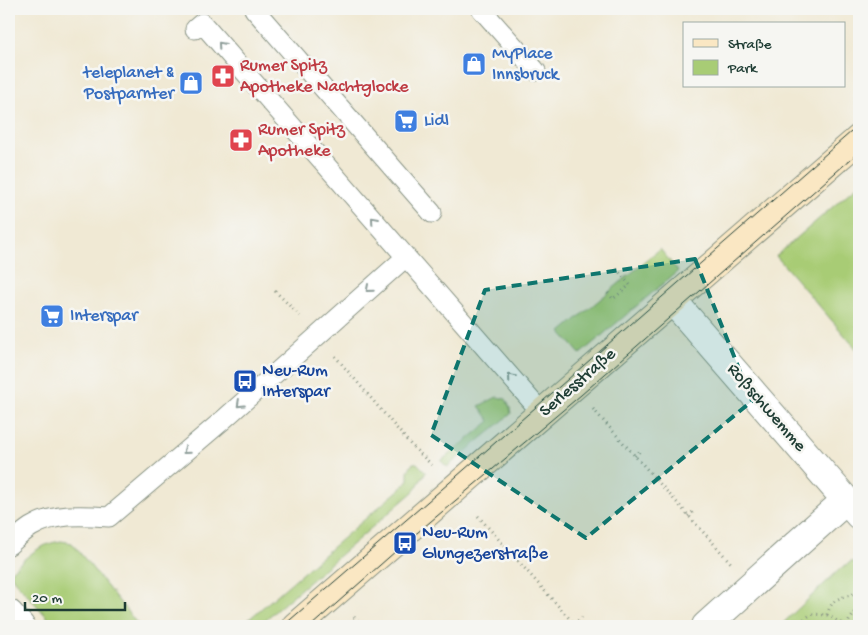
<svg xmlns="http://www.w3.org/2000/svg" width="868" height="635" viewBox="0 0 868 635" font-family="'Gochi Hand',sans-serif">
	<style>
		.green { fill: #a8cc75; stroke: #648454 }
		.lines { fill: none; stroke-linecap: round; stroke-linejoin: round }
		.lane-casing { stroke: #889384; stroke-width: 21 }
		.street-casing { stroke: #889384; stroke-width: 30 }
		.secondary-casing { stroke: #889384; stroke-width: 30 }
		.path { stroke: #889384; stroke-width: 3; stroke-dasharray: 1 4; stroke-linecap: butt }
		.lane { stroke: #fff; stroke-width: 19 }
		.street { stroke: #fff; stroke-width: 28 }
		.secondary { stroke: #fae7c3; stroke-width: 28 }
		.tram { stroke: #1f3d34; stroke-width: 1 }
		.oneway { stroke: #8f9e9a }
		.marked { fill: #0f766e; fill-opacity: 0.2; stroke: #0f766e; stroke-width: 4; stroke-dasharray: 10 6; stroke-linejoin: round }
		.labels { text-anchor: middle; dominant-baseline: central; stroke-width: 5; stroke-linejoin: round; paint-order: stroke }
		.shop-label { font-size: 18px; fill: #366cbe; stroke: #f6f6f2; text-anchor: start }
		.health-label { font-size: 18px; fill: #be3a42; stroke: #f6f6f2; text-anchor: start }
		.transit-label { font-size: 18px; fill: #164399; stroke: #f6f6f2; text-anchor: start }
		.street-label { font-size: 18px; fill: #1f3d34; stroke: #f6f6f2 }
	</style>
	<rect width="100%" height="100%" fill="#f6f6f2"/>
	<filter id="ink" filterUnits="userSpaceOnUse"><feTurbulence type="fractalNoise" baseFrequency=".02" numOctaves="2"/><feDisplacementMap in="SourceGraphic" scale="10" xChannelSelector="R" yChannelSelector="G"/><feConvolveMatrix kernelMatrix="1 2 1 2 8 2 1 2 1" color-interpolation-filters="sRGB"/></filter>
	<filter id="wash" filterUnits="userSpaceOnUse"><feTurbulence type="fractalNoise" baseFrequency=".0096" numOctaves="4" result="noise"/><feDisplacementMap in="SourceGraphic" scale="20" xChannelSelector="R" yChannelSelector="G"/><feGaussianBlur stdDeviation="1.12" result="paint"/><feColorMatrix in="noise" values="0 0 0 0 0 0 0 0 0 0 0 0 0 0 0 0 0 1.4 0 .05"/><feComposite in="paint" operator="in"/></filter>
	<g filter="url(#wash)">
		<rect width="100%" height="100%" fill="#f0e9d4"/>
		<path class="green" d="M 859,184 L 859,352 L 776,256 Z
			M 660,249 L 678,271 L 580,354 L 561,332 Z
			M 497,397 L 506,399 L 510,408 L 511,414 L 447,467 L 441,461 L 490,421 L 479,406 Z
			M 413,463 L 417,463 L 426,472 L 414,491 L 258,626 L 241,626 L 408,482 L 408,471 Z
			M 61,541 L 72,543 L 139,626 L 55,626 L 14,580 L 11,575 L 11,571 C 28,556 39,544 61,541 Z
			M 859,561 L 859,626 L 780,626 L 841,568 L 851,562 Z"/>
	</g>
	<g filter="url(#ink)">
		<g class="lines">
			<g class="lane-casing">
				<path id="lane" d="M 254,9 L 432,213
					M 481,9 L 536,71
					M 195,29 L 202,23 L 543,414
					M 9,545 C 16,539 23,532 31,527 C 53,513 83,515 109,517 L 223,420 L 406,257"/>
			</g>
			<g class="street-casing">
				<path id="street" d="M 673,301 L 859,515
					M 9,614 L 20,626
					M 706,626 L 846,500"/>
			</g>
			<g class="secondary-casing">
				<path id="secondary" d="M 296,626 L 859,139"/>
			</g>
			<path class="path" d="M 275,291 L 300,316
				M 608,293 L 613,299 L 630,285 L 614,266
				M 335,356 L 411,445 L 434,467
				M 593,409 L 731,563
				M 635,456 L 642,449
				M 478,516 L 576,626
				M 688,516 L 695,510
				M 517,560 L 524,554
				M 827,615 L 846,626
				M 354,617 L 362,626
				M 574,624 L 582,617
				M 194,626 L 197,622
				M 797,626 L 798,623 L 812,614 L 827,615 C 833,595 842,599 859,592
				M 847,626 L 849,621 L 859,607"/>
			<use href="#lane" class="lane"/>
			<use href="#street" class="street"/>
			<use href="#secondary" class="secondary"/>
			<path class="tram" d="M 283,626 L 449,483 L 859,125
				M 311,626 L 405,543 L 581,395 L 859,152"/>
		</g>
		<defs><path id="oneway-chevron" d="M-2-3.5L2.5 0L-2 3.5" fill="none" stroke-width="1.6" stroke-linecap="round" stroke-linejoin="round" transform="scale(1.25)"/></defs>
		<g class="oneway">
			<use href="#oneway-chevron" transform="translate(221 45) rotate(-131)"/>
			<use href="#oneway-chevron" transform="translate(374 220) rotate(-131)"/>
			<use href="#oneway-chevron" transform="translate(369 289) rotate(139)"/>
			<use href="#oneway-chevron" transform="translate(511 377) rotate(-130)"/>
			<use href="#oneway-chevron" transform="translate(240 404) rotate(137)"/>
			<use href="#oneway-chevron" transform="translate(186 451) rotate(140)"/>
		</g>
	</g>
	<path class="marked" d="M 695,259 L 752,401 L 586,538 L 431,435 L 485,290 Z"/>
	<defs>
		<g id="shop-square" transform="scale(1.25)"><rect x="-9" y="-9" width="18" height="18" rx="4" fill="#3f7fe0" stroke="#f6f6f2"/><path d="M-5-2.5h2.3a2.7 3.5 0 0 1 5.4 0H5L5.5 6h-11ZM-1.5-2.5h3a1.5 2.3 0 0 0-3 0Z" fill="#fff"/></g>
		<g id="pharmacy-square" transform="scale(1.25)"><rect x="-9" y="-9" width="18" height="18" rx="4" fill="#e0444e" stroke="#f6f6f2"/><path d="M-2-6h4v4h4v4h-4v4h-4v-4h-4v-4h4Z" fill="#fff"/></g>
		<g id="supermarket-square" transform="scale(1.25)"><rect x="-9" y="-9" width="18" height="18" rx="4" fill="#3f7fe0" stroke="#f6f6f2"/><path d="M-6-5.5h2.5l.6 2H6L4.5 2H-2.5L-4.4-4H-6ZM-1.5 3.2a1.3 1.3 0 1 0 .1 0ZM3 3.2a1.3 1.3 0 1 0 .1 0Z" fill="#fff"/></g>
		<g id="bus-square" transform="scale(1.25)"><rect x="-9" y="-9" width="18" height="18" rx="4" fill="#1a4fb4" stroke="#f6f6f2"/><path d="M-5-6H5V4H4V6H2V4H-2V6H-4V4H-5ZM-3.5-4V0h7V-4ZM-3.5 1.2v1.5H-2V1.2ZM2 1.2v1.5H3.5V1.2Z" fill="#fff"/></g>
	</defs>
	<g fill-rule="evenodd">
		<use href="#shop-square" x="474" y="64"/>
		<use href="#pharmacy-square" x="223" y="76"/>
		<use href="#shop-square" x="191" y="83"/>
		<use href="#supermarket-square" x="406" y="121"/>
		<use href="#pharmacy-square" x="241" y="140"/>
		<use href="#supermarket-square" x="52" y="316"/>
		<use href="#bus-square" x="245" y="381"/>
		<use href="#bus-square" x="405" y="543"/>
	</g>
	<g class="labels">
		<g class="shop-label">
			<text x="492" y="54">MyPlace<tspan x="492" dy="21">Innsbruck</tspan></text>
			<text x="174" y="73" text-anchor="end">teleplanet &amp;<tspan x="174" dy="21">Postparnter</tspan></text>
			<text x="424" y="121">Lidl</text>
			<text x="70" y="316">Interspar</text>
		</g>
		<g class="health-label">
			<text x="240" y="66">Rumer Spitz<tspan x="240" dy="21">Apotheke Nachtglocke</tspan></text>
			<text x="258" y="130">Rumer Spitz<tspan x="258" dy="21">Apotheke</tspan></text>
		</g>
		<g class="transit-label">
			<text x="262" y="371">Neu-Rum<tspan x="262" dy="21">Interspar</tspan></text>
			<text x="422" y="533">Neu-Rum<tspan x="422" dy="21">Glungezerstraße</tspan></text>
		</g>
		<g class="street-label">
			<text transform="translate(578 383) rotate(-41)">Serlesstraße</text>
			<text transform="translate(766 408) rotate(49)">Roßschwemme</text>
		</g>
	</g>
	<rect width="868" height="635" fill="none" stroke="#f6f6f2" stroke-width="30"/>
	<rect x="683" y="22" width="162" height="65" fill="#f6f6f2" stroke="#a0aca6"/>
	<rect x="693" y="39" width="25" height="8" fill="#fae7c3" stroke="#a0aca6"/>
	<text x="728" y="48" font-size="15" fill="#1f3d34">Straße</text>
	<rect x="693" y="60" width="25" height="15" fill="#a8cc75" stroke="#a0aca6"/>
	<text x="728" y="72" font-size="15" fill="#1f3d34">Park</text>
	<path d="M25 602v8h100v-8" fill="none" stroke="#1f3d34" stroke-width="2.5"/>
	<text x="32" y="602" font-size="15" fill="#1f3d34" stroke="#f6f6f2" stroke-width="4" paint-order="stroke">20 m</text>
</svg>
